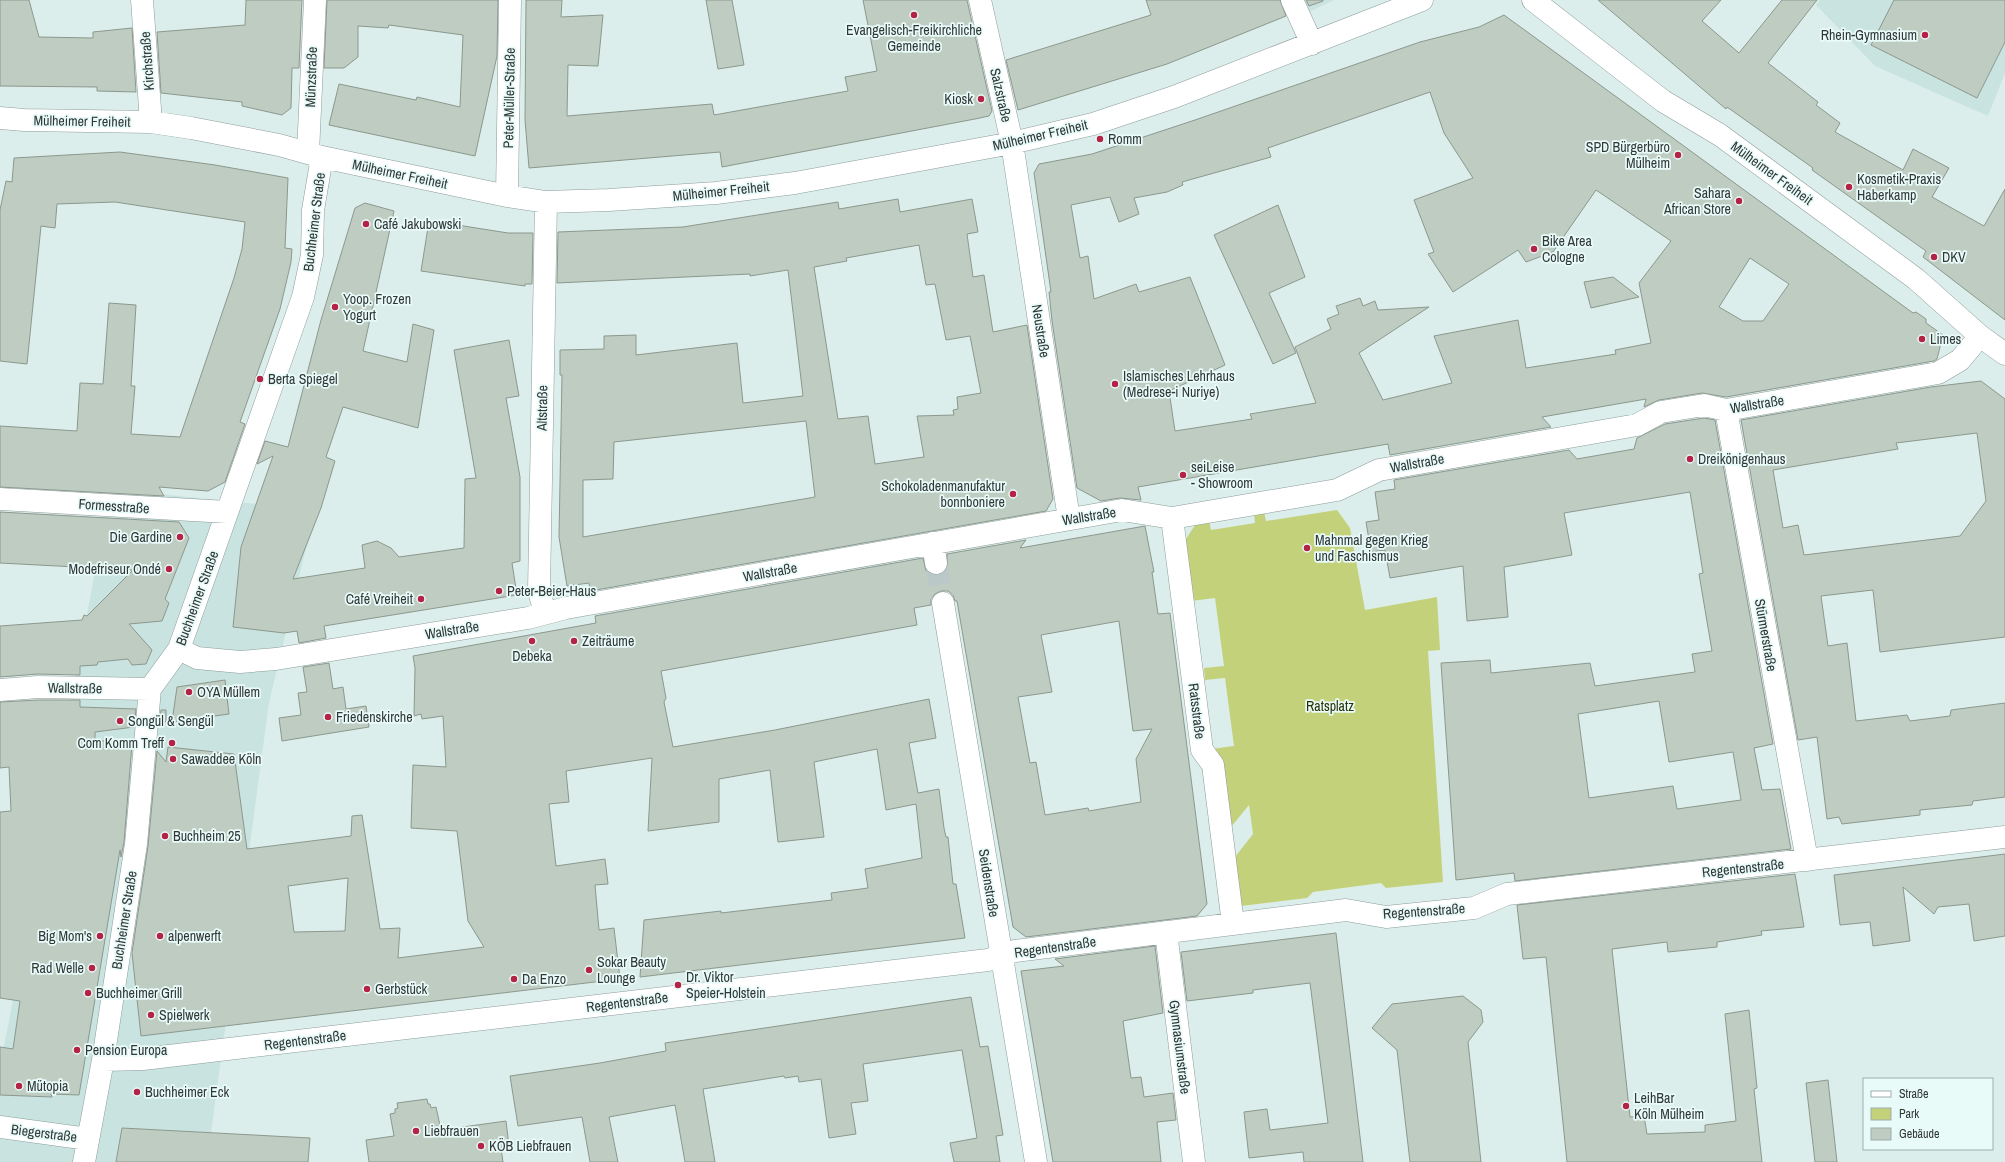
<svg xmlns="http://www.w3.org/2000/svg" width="2005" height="1162" viewBox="0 0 2005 1162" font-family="'Archivo Narrow',sans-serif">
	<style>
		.built { fill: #c8e3e0 }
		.green { fill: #c3d27a }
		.building { fill: #bfccc2; stroke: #8c988e; fill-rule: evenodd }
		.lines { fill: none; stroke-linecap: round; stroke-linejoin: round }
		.minor-tunnel { stroke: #bac9c7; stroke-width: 22; stroke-dasharray: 22 11; stroke-linecap: butt }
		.minor-casing { stroke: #8c9d9b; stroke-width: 23 }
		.minor { stroke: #fff; stroke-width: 22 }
		.poi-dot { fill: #b42245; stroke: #e9fbf9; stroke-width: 1.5 }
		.labels { text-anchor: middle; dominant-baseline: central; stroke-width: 3.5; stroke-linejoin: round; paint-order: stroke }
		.poi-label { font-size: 14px; fill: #303736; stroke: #e9fbf9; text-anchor: start }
		.street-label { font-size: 14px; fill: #303736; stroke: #e9fbf9 }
		.park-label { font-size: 14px; fill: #2b3104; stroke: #e9fbf9 }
	</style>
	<rect width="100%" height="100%" fill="#dceeeb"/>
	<path class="built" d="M 1304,0 L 1334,0 L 1309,12 Z
		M 1820,0 L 2005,0 L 2005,73 L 1988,116 L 1875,66 L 1816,5 Z
		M 111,489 L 315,510 L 269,703 L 207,1162 L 0,1162 L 0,1067 Z"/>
	<path class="green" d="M 1337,510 L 1350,528 L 1365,610 L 1437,597 L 1440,650 L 1428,651 L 1443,882 L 1386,888 L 1381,883 L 1313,892 L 1307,898 L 1241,906 L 1235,857 L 1253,834 L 1249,805 L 1231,827 L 1211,749 L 1234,746 L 1225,678 L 1205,680 L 1204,668 L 1224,666 L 1215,598 L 1191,601 L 1184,542 L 1197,522 L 1209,520 L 1211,530 L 1255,523 L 1254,513 L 1264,511 L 1266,521 Z"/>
	<path class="building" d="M 0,0 L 29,0 L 39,37 L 93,38 L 93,32 L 132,28 L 136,92 L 97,91 L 97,87 L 0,86 Z
		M 246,0 L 302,0 L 299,68 L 292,68 L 291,108 L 282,115 L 242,106 L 242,102 L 161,93 L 157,32 L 245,25 Z
		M 327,0 L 498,0 L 497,56 L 475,156 L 329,125 L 339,84 L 416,100 L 417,97 L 460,107 L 463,35 L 389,25 L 388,28 L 358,26 L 358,57 L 344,68 L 324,68 Z
		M 526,0 L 562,0 L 561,17 L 603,15 L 598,66 L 568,65 L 567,116 L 712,104 L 714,115 L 848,91 L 845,77 L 877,71 L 863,0 L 967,0 L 992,111 L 989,116 L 975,119 L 722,167 L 720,152 L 529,168 L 525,120 Z
		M 706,0 L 732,0 L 744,65 L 718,69 Z
		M 1146,0 L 1280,0 L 1286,16 L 1167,64 L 1018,110 L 1006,60 L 1151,15 Z
		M 1306,0 L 1323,0 L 1323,1 L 1309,6 Z
		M 1598,0 L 1721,0 L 1702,21 L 1739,53 L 1782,0 L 1817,0 L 1768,63 L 1818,102 L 1816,105 L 1840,123 L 1835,132 L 1903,170 L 1913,149 L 1949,168 L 1932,197 L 1984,226 L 2005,189 L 2005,320 L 1923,257 L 1926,251 L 1812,170 L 1813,168 L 1727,107 L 1726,109 Z
		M 1894,0 L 2005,0 L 2005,42 L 1977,98 L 1871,45 Z
		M 1504,15 L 1913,313 L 1916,312 L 1926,319 L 1926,323 L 1943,335 L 1937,359 L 1934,361 L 1726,397 L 1702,393 L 1659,400 L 1644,407 L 1646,399 L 1542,417 L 1551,427 L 1390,455 L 1388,444 L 1161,483 L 1138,487 L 1141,500 L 1120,498 L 1101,501 L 1077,488 L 1052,321 L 1049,292 L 1051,292 L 1034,173 L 1039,164 L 1092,154 L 1195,120 L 1420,42 L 1479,27 ZM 1430,92 L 1444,133 L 1473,178 L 1414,200 L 1434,252 L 1428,254 L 1453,292 L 1518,250 L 1526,262 L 1553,252 L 1596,190 L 1671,241 L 1639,283 L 1651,343 L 1615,350 L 1616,354 L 1526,368 L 1518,320 L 1434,336 L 1452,383 L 1383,400 L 1359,353 L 1429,307 L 1378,310 L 1375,301 L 1363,306 L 1360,298 L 1336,306 L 1339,314 L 1327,319 L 1331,329 L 1295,347 L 1316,403 L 1250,414 L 1252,419 L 1175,431 L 1169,391 L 1225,365 L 1190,277 L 1139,292 L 1136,284 L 1094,299 L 1088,256 L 1080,258 L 1071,205 L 1110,197 L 1119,222 L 1139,214 L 1134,198 L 1167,192 L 1183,185 L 1182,182 L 1271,157 L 1268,148 ZM 1750,258 L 1789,284 L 1763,321 L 1743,321 L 1719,307 Z
		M 120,152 L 215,165 L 288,178 L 285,248 L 292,249 L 291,262 L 280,309 L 240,422 L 245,424 L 225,482 L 208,491 L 159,487 L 164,496 L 0,487 L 0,426 L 77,431 L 80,383 L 103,384 L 109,303 L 136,305 L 131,386 L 135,386 L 131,434 L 180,437 L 234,278 L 242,249 L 245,222 L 115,202 L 57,204 L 55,228 L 41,226 L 27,364 L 0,361 L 0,210 L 6,181 L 12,182 L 14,158 Z
		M 898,199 L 900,212 L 972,199 L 978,232 L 967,234 L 973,277 L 984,275 L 993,332 L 1027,325 L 1053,499 L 1046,511 L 590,591 L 589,583 L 567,586 L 559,537 L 562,375 L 560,375 L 560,350 L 604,349 L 604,336 L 636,335 L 636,355 L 737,343 L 743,403 L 803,396 L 788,270 L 750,276 L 750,274 L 557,283 L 558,232 L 683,227 L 838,202 L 839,209 ZM 919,245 L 926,285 L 935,284 L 946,340 L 970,336 L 981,393 L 957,397 L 958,409 L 953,410 L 954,415 L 917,416 L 924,457 L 875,464 L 868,416 L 838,419 L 814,267 L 847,261 L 846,258 ZM 806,421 L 815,497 L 583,537 L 583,480 L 613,479 L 614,442 Z
		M 365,203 L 394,211 L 363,351 L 407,362 L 413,324 L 434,330 L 418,428 L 343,407 L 326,457 L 335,461 L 321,508 L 293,579 L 365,568 L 362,545 L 377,541 L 391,548 L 399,557 L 464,548 L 465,479 L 476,478 L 454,350 L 509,340 L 519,396 L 506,398 L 520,477 L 520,561 L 512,563 L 517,595 L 324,626 L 326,638 L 299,643 L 297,631 L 284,633 L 233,627 L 241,547 L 273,456 L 257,464 L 265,441 L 288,447 L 321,320 L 355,208 Z
		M 1278,205 L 1305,277 L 1269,293 L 1296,353 L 1273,364 L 1214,235 Z
		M 437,220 L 451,224 L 508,233 L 533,233 L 532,284 L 525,284 L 525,286 L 421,271 L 429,221 L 436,223 Z
		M 1613,277 L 1639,297 L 1591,308 L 1584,282 Z
		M 1981,381 L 2005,399 L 2005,637 L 1880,652 L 1873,590 L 1821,596 L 1828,646 L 1847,643 L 1856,721 L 1907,715 L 1910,721 L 1950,716 L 1951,710 L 2005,703 L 2005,797 L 1973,801 L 1972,805 L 1920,810 L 1920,815 L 1885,819 L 1842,824 L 1839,817 L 1827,819 L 1817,737 L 1798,740 L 1741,420 L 1931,387 ZM 1977,433 L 1986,501 L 1960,536 L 1804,555 L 1798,525 L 1783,528 L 1773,470 L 1898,449 L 1896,443 Z
		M 1704,418 L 1715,420 L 1773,744 L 1754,748 L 1762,790 L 1780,789 L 1791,849 L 1515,881 L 1514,873 L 1456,880 L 1441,663 L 1490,660 L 1491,673 L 1590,663 L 1595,686 L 1695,672 L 1692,654 L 1712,651 L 1699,574 L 1703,573 L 1690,492 L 1564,513 L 1572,555 L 1504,567 L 1508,617 L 1467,621 L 1463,566 L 1390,578 L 1385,550 L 1371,552 L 1366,522 L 1379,520 L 1375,492 L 1395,489 L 1394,480 L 1569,450 L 1577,459 L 1634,449 L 1637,438 L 1665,424 ZM 1659,701 L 1669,762 L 1733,752 L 1741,800 L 1677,809 L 1673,786 L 1589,798 L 1578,714 Z
		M 0,512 L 179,522 L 189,538 L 165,599 L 169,603 L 162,621 L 129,624 L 152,650 L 146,664 L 132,665 L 128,659 L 98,662 L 97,665 L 80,666 L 80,675 L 38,674 L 0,677 L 0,626 L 82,620 L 84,615 L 87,616 L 133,570 L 0,563 Z
		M 1145,526 L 1154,572 L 1152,572 L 1158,614 L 1170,613 L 1207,904 L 1197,916 L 1026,937 L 1013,927 L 957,601 L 955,601 L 953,595 L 948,591 L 941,591 L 935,594 L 931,599 L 931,605 L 914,608 L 917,625 L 661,671 L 666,698 L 664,702 L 673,747 L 775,730 L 929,699 L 936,738 L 909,743 L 918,793 L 939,789 L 944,828 L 946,837 L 948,837 L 953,884 L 956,884 L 965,938 L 640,977 L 644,920 L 721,911 L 721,913 L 832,900 L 831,893 L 868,888 L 865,869 L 922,858 L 916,804 L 886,810 L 877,749 L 814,762 L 824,837 L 778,842 L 770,770 L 719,779 L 719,822 L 648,831 L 652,758 L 566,771 L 569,802 L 549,804 L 556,866 L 605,859 L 608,884 L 595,885 L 599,930 L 614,928 L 620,979 L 141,1036 L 132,953 L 148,846 L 157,751 L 166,762 L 168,747 L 234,754 L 247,849 L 351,836 L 352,816 L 362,815 L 380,929 L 400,928 L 398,958 L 484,947 L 468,921 L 457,831 L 411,828 L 413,765 L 446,767 L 443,716 L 422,719 L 421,714 L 414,716 L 415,668 L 413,656 L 596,623 L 595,616 L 923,558 L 926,571 L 932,575 L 938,575 L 944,572 L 947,568 L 947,554 L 1026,540 L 1020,548 ZM 1119,621 L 1133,731 L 1152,729 L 1136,759 L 1141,802 L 1089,811 L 1088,808 L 1045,815 L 1036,762 L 1030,763 L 1018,697 L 1052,692 L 1041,635 ZM 348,878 L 345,931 L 294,932 L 288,886 Z
		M 329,663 L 333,689 L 343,687 L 346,709 L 366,706 L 369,727 L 282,741 L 279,718 L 301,715 L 298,693 L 307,692 L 303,667 Z
		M 225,680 L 229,714 L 172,722 L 177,687 Z
		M 38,700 L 80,700 L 80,707 L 136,709 L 134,727 L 95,732 L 95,740 L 132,744 L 124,842 L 121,857 L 120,850 L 79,1095 L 51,1094 L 52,1097 L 0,1095 L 0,1047 L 13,1049 L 20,1001 L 0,998 L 0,812 L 11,811 L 9,767 L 0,768 L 0,702 Z
		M 161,710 L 166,710 L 166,722 L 159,723 Z
		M 2005,854 L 2005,936 L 1974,941 L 1969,904 L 1938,907 L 1934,914 L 1903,887 L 1910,941 L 1873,946 L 1870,922 L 1840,925 L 1834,875 Z
		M 1795,874 L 1804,927 L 1761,931 L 1762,935 L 1717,942 L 1717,947 L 1668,952 L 1667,942 L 1612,949 L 1630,1117 L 1644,1116 L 1647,1134 L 1705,1132 L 1705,1125 L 1736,1121 L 1725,1014 L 1749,1010 L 1757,1088 L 1754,1089 L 1762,1162 L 1567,1162 L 1546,957 L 1523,959 L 1517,905 Z
		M 1336,933 L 1363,1162 L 1304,1162 L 1303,1152 L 1249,1158 L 1244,1112 L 1267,1109 L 1270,1130 L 1328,1123 L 1310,983 L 1253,990 L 1253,993 L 1187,1001 L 1181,952 Z
		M 1155,946 L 1163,1013 L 1123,1021 L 1131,1078 L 1141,1077 L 1144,1097 L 1173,1093 L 1176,1120 L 1157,1122 L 1161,1162 L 1053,1162 L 1021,971 L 1064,966 L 1055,959 Z
		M 1463,996 L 1481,1010 L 1483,1022 L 1468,1042 L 1481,1162 L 1410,1162 L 1397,1050 L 1372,1028 L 1392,1004 Z
		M 971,997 L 980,1047 L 988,1046 L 1003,1135 L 996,1136 L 1000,1162 L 954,1162 L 950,1143 L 977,1138 L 962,1050 L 863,1064 L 868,1101 L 851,1103 L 856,1134 L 829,1138 L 821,1079 L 799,1082 L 798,1076 L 785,1078 L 784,1076 L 703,1089 L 715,1162 L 685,1162 L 675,1105 L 609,1117 L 618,1162 L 590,1162 L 582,1117 L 518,1126 L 510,1076 L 600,1063 L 666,1051 L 665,1043 Z
		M 1828,1080 L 1837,1162 L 1815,1162 L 1806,1083 Z
		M 427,1099 L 428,1104 L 430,1104 L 431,1108 L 436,1107 L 441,1130 L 506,1121 L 509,1146 L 501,1148 L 503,1162 L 369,1162 L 366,1140 L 394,1136 L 390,1114 L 395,1113 L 395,1109 L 398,1108 L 397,1103 Z
		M 122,1128 L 310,1138 L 308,1162 L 116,1162 Z"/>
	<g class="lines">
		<path class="minor-tunnel" d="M 936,563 L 943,603"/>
		<g class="minor-casing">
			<path id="minor" d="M 142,0 L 151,122
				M 980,0 L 1012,143 L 1069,519
				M 1292,0 L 1312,44
				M 1533,0 L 1663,101 L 1720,135 L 1916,279 L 1980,336 L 2005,354
				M 0,118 L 24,120 L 151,122 L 191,128 L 279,145 L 322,157 L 507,196 L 546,202 L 609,200 L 716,193 L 795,183 L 1012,143 L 1093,124 L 1174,97 L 1422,0
				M 308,153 L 315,0
				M 507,196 L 510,0
				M 1726,410 L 1807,860
				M 0,499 L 227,512
				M 1172,518 L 1202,750 L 1213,765 L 1233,924
				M 933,543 L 936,563
				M 943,603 L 1036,1162
				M 545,613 L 539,591 L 546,202
				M 179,649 L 197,658 L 240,662 L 276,659 L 528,618 L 566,608 L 1122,510 L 1172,518 L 1337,490 L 1379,470 L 1637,425 L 1661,412 L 1704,405 L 1726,410 L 1938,373 L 1960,360 L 1980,336
				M 0,690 L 38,687 L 150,689
				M 1166,932 L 1194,1162
				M 103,1060 L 143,1059 L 988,960 L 1015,951 L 1346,910 L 1386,917 L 1474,908 L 1507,894 L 2005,837
				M 0,1127 L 88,1139
				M 84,1162 L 103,1060 L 136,844 L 150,689 L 179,649 L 303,297 L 312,255 L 313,210 L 322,157"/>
		</g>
		<use href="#minor" class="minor"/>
	</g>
	<g class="poi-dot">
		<circle cx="914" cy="15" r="4"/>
		<circle cx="1925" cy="35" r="4"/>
		<circle cx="981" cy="99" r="4"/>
		<circle cx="1100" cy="139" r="4"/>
		<circle cx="1678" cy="155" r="4"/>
		<circle cx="1849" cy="187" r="4"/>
		<circle cx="1739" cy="201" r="4"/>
		<circle cx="366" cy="224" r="4"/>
		<circle cx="1534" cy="249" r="4"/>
		<circle cx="1934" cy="257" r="4"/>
		<circle cx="335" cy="307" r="4"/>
		<circle cx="1922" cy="339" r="4"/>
		<circle cx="260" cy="379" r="4"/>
		<circle cx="1115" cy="384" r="4"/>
		<circle cx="1690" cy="459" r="4"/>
		<circle cx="1183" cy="475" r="4"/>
		<circle cx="1013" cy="494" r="4"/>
		<circle cx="180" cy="537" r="4"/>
		<circle cx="1307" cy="548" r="4"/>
		<circle cx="169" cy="569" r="4"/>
		<circle cx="499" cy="591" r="4"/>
		<circle cx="421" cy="599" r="4"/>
		<circle cx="532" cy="641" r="4"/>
		<circle cx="574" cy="641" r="4"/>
		<circle cx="189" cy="692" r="4"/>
		<circle cx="328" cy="717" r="4"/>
		<circle cx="120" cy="721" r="4"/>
		<circle cx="172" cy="743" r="4"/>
		<circle cx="173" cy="759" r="4"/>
		<circle cx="165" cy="836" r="4"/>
		<circle cx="100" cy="936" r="4"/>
		<circle cx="160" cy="936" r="4"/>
		<circle cx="92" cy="968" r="4"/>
		<circle cx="589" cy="970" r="4"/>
		<circle cx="514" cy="979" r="4"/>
		<circle cx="678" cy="985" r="4"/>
		<circle cx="367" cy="989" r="4"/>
		<circle cx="88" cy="993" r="4"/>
		<circle cx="151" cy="1015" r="4"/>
		<circle cx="77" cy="1050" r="4"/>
		<circle cx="19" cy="1086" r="4"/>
		<circle cx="137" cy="1092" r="4"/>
		<circle cx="1626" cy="1106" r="4"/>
		<circle cx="416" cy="1131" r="4"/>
		<circle cx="481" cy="1146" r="4"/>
	</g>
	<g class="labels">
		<g class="poi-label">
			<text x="914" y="30" text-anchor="middle">Evangelisch-Freikirchliche<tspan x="914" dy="16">Gemeinde</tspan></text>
			<text x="1917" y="35" text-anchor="end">Rhein-Gymnasium</text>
			<text x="973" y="99" text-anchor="end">Kiosk</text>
			<text x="1108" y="139">Romm</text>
			<text x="1670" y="147" text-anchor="end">SPD Bürgerbüro<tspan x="1670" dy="16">Mülheim</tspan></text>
			<text x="1857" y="179">Kosmetik-Praxis<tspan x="1857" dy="16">Haberkamp</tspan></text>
			<text x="1731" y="193" text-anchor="end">Sahara<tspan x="1731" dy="16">African Store</tspan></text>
			<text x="374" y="224">Café Jakubowski</text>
			<text x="1542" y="241">Bike Area<tspan x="1542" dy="16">Cologne</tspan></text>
			<text x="1942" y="257">DKV</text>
			<text x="343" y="299">Yoop. Frozen<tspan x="343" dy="16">Yogurt</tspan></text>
			<text x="1930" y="339">Limes</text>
			<text x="1123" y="376">Islamisches Lehrhaus<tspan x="1123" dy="16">(Medrese-i Nuriye)</tspan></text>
			<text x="268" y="379">Berta Spiegel</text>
			<text x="1698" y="459">Dreikönigenhaus</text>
			<text x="1191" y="467">seiLeise<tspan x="1191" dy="16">- Showroom</tspan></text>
			<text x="1005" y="486" text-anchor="end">Schokoladenmanufaktur<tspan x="1005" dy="16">bonnboniere</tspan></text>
			<text x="172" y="537" text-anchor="end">Die Gardine</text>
			<text x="1315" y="540">Mahnmal gegen Krieg<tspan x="1315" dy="16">und Faschismus</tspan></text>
			<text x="161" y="569" text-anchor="end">Modefriseur Ondé</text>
			<text x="507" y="591">Peter-Beier-Haus</text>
			<text x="413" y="599" text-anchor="end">Café Vreiheit</text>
			<text x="582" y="641">Zeiträume</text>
			<text x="532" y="656" text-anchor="middle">Debeka</text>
			<text x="197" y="692">OYA Müllem</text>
			<text x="336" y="717">Friedenskirche</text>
			<text x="128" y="721">Songül &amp; Sengül</text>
			<text x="164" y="743" text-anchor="end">Com Komm Treff</text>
			<text x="181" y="759">Sawaddee Köln</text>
			<text x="173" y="836">Buchheim 25</text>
			<text x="92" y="936" text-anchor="end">Big Mom's</text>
			<text x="168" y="936">alpenwerft</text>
			<text x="597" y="962">Sokar Beauty<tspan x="597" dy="16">Lounge</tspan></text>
			<text x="84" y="968" text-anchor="end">Rad Welle</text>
			<text x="686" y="977">Dr. Viktor<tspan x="686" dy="16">Speier-Holstein</tspan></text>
			<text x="522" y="979">Da Enzo</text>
			<text x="375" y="989">Gerbstück</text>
			<text x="96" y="993">Buchheimer Grill</text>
			<text x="159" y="1015">Spielwerk</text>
			<text x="85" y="1050">Pension Europa</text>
			<text x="27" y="1086">Mütopia</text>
			<text x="145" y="1092">Buchheimer Eck</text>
			<text x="1634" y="1098">LeihBar<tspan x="1634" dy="16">Köln Mülheim</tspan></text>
			<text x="424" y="1131">Liebfrauen</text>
			<text x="489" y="1146">KÖB Liebfrauen</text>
		</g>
		<g class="street-label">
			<text transform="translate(147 61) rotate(-94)">Kirchstraße</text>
			<text transform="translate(311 77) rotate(-88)">Münzstraße</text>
			<text transform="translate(1001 95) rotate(77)">Salzstraße</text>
			<text transform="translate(509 98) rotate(-89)">Peter-Müller-Straße</text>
			<text transform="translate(82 121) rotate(1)">Mülheimer Freiheit</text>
			<text transform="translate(1040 135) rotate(-13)">Mülheimer Freiheit</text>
			<text transform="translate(1772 173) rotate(36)">Mülheimer Freiheit</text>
			<text transform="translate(400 174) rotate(12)">Mülheimer Freiheit</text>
			<text transform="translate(721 191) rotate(-6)">Mülheimer Freiheit</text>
			<text transform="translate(314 222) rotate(-83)">Buchheimer Straße</text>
			<text transform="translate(1041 331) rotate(81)">Neustraße</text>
			<text transform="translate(1757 404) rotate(-9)">Wallstraße</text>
			<text transform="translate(542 408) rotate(-89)">Altstraße</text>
			<text transform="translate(1417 463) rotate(-10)">Wallstraße</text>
			<text transform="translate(114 506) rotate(4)">Formesstraße</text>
			<text transform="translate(1089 516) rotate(-9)">Wallstraße</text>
			<text transform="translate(770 572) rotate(-10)">Wallstraße</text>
			<text transform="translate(197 598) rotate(-70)">Buchheimer Straße</text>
			<text transform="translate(452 630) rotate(-9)">Wallstraße</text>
			<text transform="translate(1766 635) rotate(80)">Stürmerstraße</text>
			<text transform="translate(75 688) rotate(1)">Wallstraße</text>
			<text transform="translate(1197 711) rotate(83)">Ratsstraße</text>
			<text transform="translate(1743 868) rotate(-6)">Regentenstraße</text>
			<text transform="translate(989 883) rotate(81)">Seidenstraße</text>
			<text transform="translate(1424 911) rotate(-4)">Regentenstraße</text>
			<text transform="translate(124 920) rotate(-81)">Buchheimer Straße</text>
			<text transform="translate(1055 947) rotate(-8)">Regentenstraße</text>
			<text transform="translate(627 1002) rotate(-7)">Regentenstraße</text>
			<text transform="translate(305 1040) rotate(-7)">Regentenstraße</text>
			<text transform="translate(1180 1047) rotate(83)">Gymnasiumstraße</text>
			<text transform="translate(44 1133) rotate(7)">Biegerstraße</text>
		</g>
		<g class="park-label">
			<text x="1330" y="706">Ratsplatz</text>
		</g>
	</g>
	<rect x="1863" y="1078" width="130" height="72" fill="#e9fbf9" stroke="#9fadab"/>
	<rect x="1871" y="1091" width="20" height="6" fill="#ffffff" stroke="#9fadab"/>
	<text x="1899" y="1098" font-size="12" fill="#303736">Straße</text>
	<rect x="1871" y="1108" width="20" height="12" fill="#c3d27a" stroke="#9fadab"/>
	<text x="1899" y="1118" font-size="12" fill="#303736">Park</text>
	<rect x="1871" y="1128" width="20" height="12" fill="#bfccc2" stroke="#9fadab"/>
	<text x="1899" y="1138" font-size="12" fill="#303736">Gebäude</text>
</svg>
